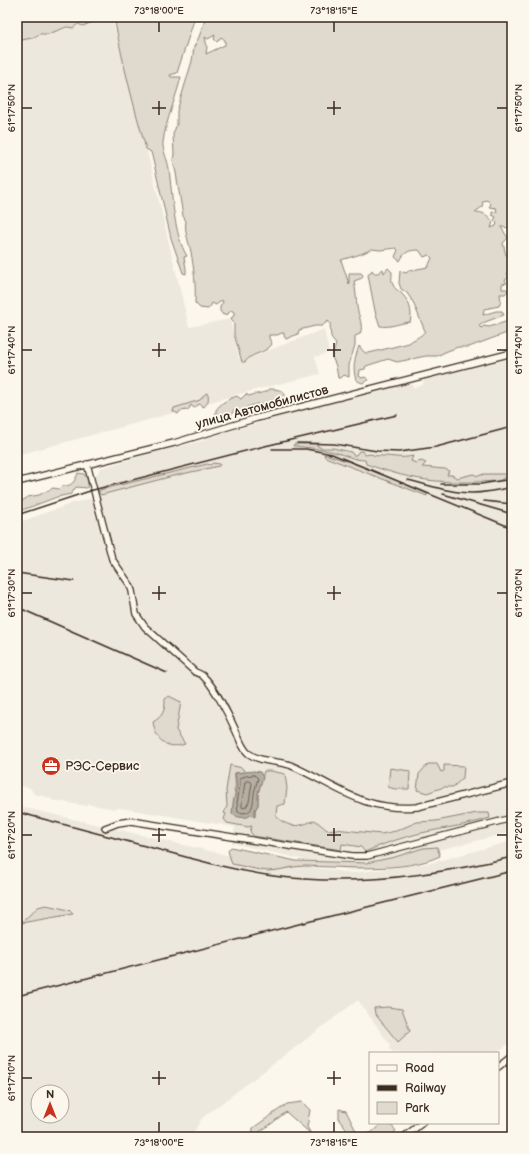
<svg xmlns="http://www.w3.org/2000/svg" width="529" height="1154" viewBox="0 0 529 1154" font-family="'Balsamiq Sans',sans-serif">
	<style>
		.built { fill: #ede8dd; fill-rule: evenodd }
		.green { fill: #dfd9ce; stroke: #8d8276; fill-rule: evenodd }
		.water { fill: #b6aea2; stroke: #85796d }
		.lines { fill: none; stroke-linecap: round; stroke-linejoin: round }
		.shore { stroke: #6c5f53; stroke-width: 1 }
		.minor-casing { stroke: #3b2a1e; stroke-width: 8 }
		.minor { stroke: #fbf7ec; stroke-width: 5.5 }
		.rail { stroke: #3b2a1e; stroke-width: 1.5 }
		.ticks { fill: none; stroke: #3b2a1e; stroke-width: 1.5 }
		.labels { text-anchor: middle; dominant-baseline: central; stroke-width: 3.5; stroke-linejoin: round; paint-order: stroke }
		.street-label { font-size: 13px; fill: #3b2a1e; stroke: #fbf7ec }
		.poi-label { font-size: 13px; fill: #3b2a1e; stroke: #fbf7ec; text-anchor: start }
		.neatline { fill: none; stroke: #3b2a1e; stroke-width: 1.5 }
		.ticks-label { font-size: 10px; text-anchor: middle; fill: #3b2a1e }
	</style>
	<rect width="100%" height="100%" fill="#fbf7ec"/>
	<filter id="ink" filterUnits="userSpaceOnUse"><feTurbulence type="fractalNoise" baseFrequency=".025" numOctaves="2"/><feDisplacementMap in="SourceGraphic" scale="8" xChannelSelector="R" yChannelSelector="G"/><feConvolveMatrix kernelMatrix="1 2 1 2 8 2 1 2 1" color-interpolation-filters="sRGB"/></filter>
	<g filter="url(#ink)">
		<path class="built" d="M 112,17 L 148,155 L 189,327 L 230,319 L 239,359 L 249,358 L 324,329 L 329,353 L 315,357 L 320,374 L 235,395 L 152,419 L 17,455 L 17,41 Z
			M 512,358 L 512,832 L 353,871 L 232,843 L 235,827 L 120,808 L 115,809 L 87,804 L 87,806 L 51,800 L 51,798 L 34,794 L 30,788 L 17,785 L 17,523 L 73,503 L 100,496 L 95,477 L 101,468 L 152,453 L 206,440 L 206,438 L 286,415 L 410,382 L 414,388 L 423,385 L 424,379 Z
			M 17,806 L 227,855 L 353,873 L 431,863 L 512,841 L 512,1041 L 496,1053 L 393,1053 L 389,1049 L 390,1045 L 358,1000 L 202,1118 L 191,1137 L 17,1137 ZM 38,1092 L 62,1092 L 62,1116 L 38,1116 Z"/>
		<path class="green" d="M 17,17 L 195,17 L 177,73 L 170,75 L 171,77 L 181,77 C 176,98 166,120 163,142 C 162,150 168,160 169,169 C 172,193 174,236 187,256 L 184,257 L 186,269 L 186,274 L 183,273 L 171,238 L 154,164 L 151,152 L 146,149 C 134,107 123,65 115,22 L 110,19 L 90,23 L 83,26 L 78,24 L 73,28 L 67,27 L 48,34 L 40,34 L 32,38 L 17,41 Z
			M 206,17 L 512,17 L 512,228 L 501,227 L 508,238 L 503,243 L 506,255 L 512,253 L 512,268 L 507,273 L 509,277 L 505,280 L 507,283 L 502,284 L 502,289 L 507,289 L 508,291 L 505,294 L 500,294 L 501,301 L 499,306 L 484,309 L 483,315 L 496,311 L 502,311 L 504,315 L 485,322 L 479,326 L 481,328 L 484,326 L 489,327 L 512,320 L 512,331 L 469,347 L 458,347 L 445,352 L 437,356 L 426,356 L 397,362 L 388,359 L 366,366 L 365,369 L 360,370 L 359,376 L 362,378 L 365,377 L 369,380 L 362,383 L 356,380 C 352,367 355,358 359,346 L 365,353 L 369,353 L 409,343 C 415,338 421,337 425,331 L 413,302 L 407,293 L 401,289 L 399,283 L 400,271 L 406,273 L 410,270 L 413,271 L 417,269 L 428,267 L 432,258 L 429,255 L 424,257 L 419,250 C 409,250 404,252 400,261 L 395,257 L 398,250 L 396,248 L 380,250 L 372,249 L 361,254 L 341,260 L 349,284 L 349,273 L 361,273 L 363,275 L 362,278 L 354,281 C 356,290 356,298 357,307 C 358,315 364,326 360,334 L 355,336 L 355,345 L 349,365 L 349,377 L 344,375 L 341,378 L 338,378 L 336,366 L 332,357 L 336,344 C 329,338 331,332 330,323 L 328,321 L 322,326 L 315,326 L 299,330 L 298,334 L 286,339 L 284,336 L 284,333 L 282,333 L 277,335 L 269,335 L 269,338 L 272,344 C 266,354 252,352 245,362 L 242,362 L 234,334 L 234,324 L 231,318 L 234,316 L 234,312 L 231,310 L 228,314 L 223,315 L 220,311 L 220,307 L 223,302 L 222,300 L 216,305 L 212,303 L 210,307 L 208,309 L 200,308 L 195,303 C 196,286 194,269 191,252 C 189,242 184,232 186,221 L 183,216 L 176,173 L 173,160 L 174,154 L 173,134 L 177,124 L 177,111 L 192,61 L 194,47 L 199,37 ZM 215,35 L 214,39 L 217,42 L 221,37 L 225,40 L 225,45 L 206,54 L 207,47 L 205,37 L 208,39 ZM 487,200 L 491,204 L 489,207 L 496,208 L 497,212 L 492,212 L 492,215 L 496,217 L 494,220 L 497,223 L 496,226 L 491,228 L 493,222 C 488,215 483,212 475,212 L 482,207 L 483,201 Z
			M 388,268 L 392,272 C 392,277 391,282 393,285 C 395,289 397,290 400,292 C 409,300 413,311 410,322 C 399,323 390,328 380,326 L 375,311 L 368,275 L 372,270 L 374,273 L 378,273 L 383,269 L 384,273 Z
			M 270,389 C 278,389 285,390 286,399 L 275,402 L 272,400 L 265,405 L 257,404 L 247,407 L 245,411 L 234,410 L 231,415 L 225,413 L 221,417 L 216,417 L 216,410 C 222,402 228,399 237,396 L 241,399 L 246,394 L 249,396 C 257,393 264,394 270,389 Z
			M 206,393 L 208,394 C 209,400 208,403 204,407 L 199,404 L 194,408 L 191,405 L 188,410 L 180,411 L 178,414 L 173,411 L 174,408 L 200,400 Z
			M 294,444 L 315,444 L 321,448 L 333,448 L 351,452 L 353,455 L 356,455 L 359,451 L 362,451 L 365,455 L 371,454 C 377,457 377,455 383,456 C 394,456 400,459 413,456 L 411,461 L 416,463 L 421,461 L 426,463 L 422,467 L 445,469 L 449,471 L 447,475 L 452,475 L 457,478 L 473,474 L 478,476 L 484,474 L 505,474 L 504,478 L 499,481 C 478,482 457,483 436,481 C 412,479 389,472 366,464 L 365,460 C 354,460 345,455 334,452 C 320,449 307,447 293,446 Z
			M 324,454 C 360,464 393,479 427,494 L 427,496 L 325,457 Z
			M 213,463 L 220,464 L 219,466 L 173,476 L 101,495 L 98,491 L 103,489 L 207,464 L 210,465 Z
			M 78,473 L 84,474 C 87,478 89,482 87,488 L 76,487 L 71,494 L 57,497 L 17,512 L 17,501 L 22,501 L 28,497 L 39,495 L 53,488 L 59,489 L 62,486 C 72,487 75,481 78,473 Z
			M 169,696 L 181,702 L 176,730 L 185,744 C 167,750 156,741 153,722 C 163,716 165,711 165,699 Z
			M 428,764 L 437,764 L 441,772 L 444,771 L 444,765 L 464,766 L 463,778 L 453,787 L 444,787 L 427,793 L 417,790 L 419,774 Z
			M 230,765 L 242,768 L 245,772 L 235,773 C 234,780 237,784 234,791 L 251,815 L 255,816 L 255,810 L 258,805 L 258,793 L 264,771 L 271,771 L 285,774 L 287,788 L 285,804 L 277,806 L 276,816 C 289,829 299,827 315,820 L 327,830 L 335,829 L 381,834 L 396,831 L 417,822 L 436,821 L 477,813 L 489,813 L 490,818 C 462,827 433,829 406,837 C 392,841 378,846 365,852 L 361,847 L 342,844 L 341,850 L 253,836 L 250,831 L 252,826 L 248,827 L 227,823 L 224,819 L 226,814 L 224,813 L 227,806 L 226,790 Z
			M 390,768 L 410,771 L 409,789 L 395,789 L 388,787 Z
			M 231,847 L 296,861 L 366,863 L 395,857 L 423,848 L 437,847 L 440,856 C 405,873 343,867 304,866 C 292,866 280,871 268,871 C 256,870 243,866 232,864 L 228,851 Z
			M 46,905 L 69,910 L 73,914 L 21,923 L 38,907 Z
			M 388,1007 L 402,1009 L 410,1031 L 398,1042 L 375,1014 L 374,1008 Z
			M 302,1102 L 310,1110 L 307,1127 L 311,1134 L 286,1112 L 271,1124 L 252,1137 L 253,1128 L 287,1104 Z
			M 339,1109 L 346,1111 L 358,1135 L 371,1133 L 382,1123 L 392,1126 L 396,1131 L 389,1137 L 352,1137 L 339,1120 Z"/>
		<path class="water" d="M 254,771 L 260,772 L 263,777 L 258,793 L 258,805 L 255,810 L 255,817 L 251,815 C 246,819 238,818 232,814 L 233,803 L 237,785 L 235,773 Z"/>
		<g class="lines">
			<path class="shore" d="M 254,775 L 258,778 C 257,783 255,788 254,793 C 253,805 253,816 238,812 L 237,803 L 240,785 L 240,778 L 246,776 Z
				M 247,781 L 250,781 L 252,783 L 249,802 L 246,807 L 243,808 L 242,807 L 242,803 L 245,782 Z"/>
			<g class="minor-casing">
				<path id="minor" d="M 87,464 L 112,559 L 130,585 L 132,591 L 136,614 L 145,627 L 195,672 C 198,673 201,674 203,676 C 214,686 229,716 235,729 C 239,737 241,747 248,753 C 259,762 277,761 290,765 C 336,785 362,812 417,807 L 512,783
					M 17,482 L 174,443 L 257,418 L 512,353
					M 105,828 L 118,823 L 131,821 L 352,856 L 367,856 L 512,818
					M 498,1067 L 512,1056
					M 404,1137 L 422,1123"/>
			</g>
			<use href="#minor" class="minor"/>
			<path class="rail" d="M 297,443 L 334,444 L 377,451 L 399,452 L 436,447 L 512,427
				M 272,449 L 306,449 L 332,454 L 512,528
				M 408,480 C 429,485 450,493 472,493 C 485,493 499,490 512,487
				M 441,484 L 481,484 L 512,479
				M 443,494 L 512,514
				M 484,501 L 512,504
				M 17,515 L 93,490 L 265,446 L 397,415
				M 17,573 L 74,581
				M 17,607 L 167,673
				M 17,812 C 65,825 112,837 160,850 C 200,861 240,872 281,877 C 358,886 437,875 512,857
				M 17,996 L 295,925 L 512,871"/>
		</g>
	</g>
	<path class="ticks" d="M 159,22 L 159,32M 334,22 L 334,32M 159,101 L 159,115M 334,101 L 334,115M 22,108 L 32,108M 152,108 L 166,108M 327,108 L 341,108M 497,108 L 507,108M 159,343 L 159,357M 334,343 L 334,357M 22,350 L 32,350M 152,350 L 166,350M 327,350 L 341,350M 497,350 L 507,350M 159,586 L 159,600M 334,586 L 334,600M 22,593 L 32,593M 152,593 L 166,593M 327,593 L 341,593M 497,593 L 507,593M 159,828 L 159,842M 334,828 L 334,842M 22,835 L 32,835M 152,835 L 166,835M 327,835 L 341,835M 497,835 L 507,835M 159,1071 L 159,1085M 334,1071 L 334,1085M 22,1078 L 32,1078M 152,1078 L 166,1078M 327,1078 L 341,1078M 159,1122 L 159,1132M 334,1122 L 334,1132"/>
	<defs>
		<g id="office-disc" transform="scale(1)"><circle r="9.5" fill="#c8321e" stroke="#fbf7ec"/><path d="M-6-3h4V-5.5h4V-3h4V5H-6ZM-1-4.5V-3h2v-1.5ZM-6 0V1H6V0Z" fill="#fff"/></g>
	</defs>
	<g fill-rule="evenodd">
		<use href="#office-disc" x="51" y="766"/>
	</g>
	<g class="labels">
		<g class="street-label">
			<text transform="translate(262 407) rotate(-15)">улица Автомобилистов</text>
		</g>
		<g class="poi-label">
			<text x="65" y="766">РЭС-Сервис</text>
		</g>
	</g>
	<rect width="529" height="1154" fill="none" stroke="#fbf7ec" stroke-width="44"/>
	<rect x="369" y="1052" width="130" height="72" fill="#fbf7ec" stroke="#aea59a"/>
	<rect x="377" y="1065" width="20" height="6" fill="#fbf7ec" stroke="#aea59a"/>
	<text x="405" y="1072" font-size="12" fill="#3b2a1e">Road</text>
	<rect x="377" y="1085" width="20" height="6" fill="#3b2a1e" stroke="#aea59a"/>
	<text x="405" y="1092" font-size="12" fill="#3b2a1e">Railway</text>
	<rect x="377" y="1102" width="20" height="12" fill="#dfd9ce" stroke="#aea59a"/>
	<text x="405" y="1112" font-size="12" fill="#3b2a1e">Park</text>
	<g transform="translate(50 1104)"><circle r="19" fill="#fbf7ec" stroke="#aea59a"/>
	<path d="M0-3L7 15L0 10L-7 15Z" fill="#c8321e"/>
	<text y="-6" font-size="11" font-weight="bold" text-anchor="middle" fill="#3b2a1e">N</text>
	</g>
	<rect x="22" y="22" width="485" height="1110" class="neatline"/>
	<g class="ticks-label">
		<text x="159" y="14">73°18'00"E</text>
		<text x="334" y="14">73°18'15"E</text>
		<text transform="translate(11 108) rotate(-90)" y="4">61°17'50"N</text>
		<text transform="translate(518 108) rotate(-90)" y="4">61°17'50"N</text>
		<text transform="translate(11 350) rotate(-90)" y="4">61°17'40"N</text>
		<text transform="translate(518 350) rotate(-90)" y="4">61°17'40"N</text>
		<text transform="translate(11 593) rotate(-90)" y="4">61°17'30"N</text>
		<text transform="translate(518 593) rotate(-90)" y="4">61°17'30"N</text>
		<text transform="translate(11 835) rotate(-90)" y="4">61°17'20"N</text>
		<text transform="translate(518 835) rotate(-90)" y="4">61°17'20"N</text>
		<text transform="translate(11 1078) rotate(-90)" y="4">61°17'10"N</text>
		<text x="159" y="1146">73°18'00"E</text>
		<text x="334" y="1146">73°18'15"E</text>
	</g>
</svg>
